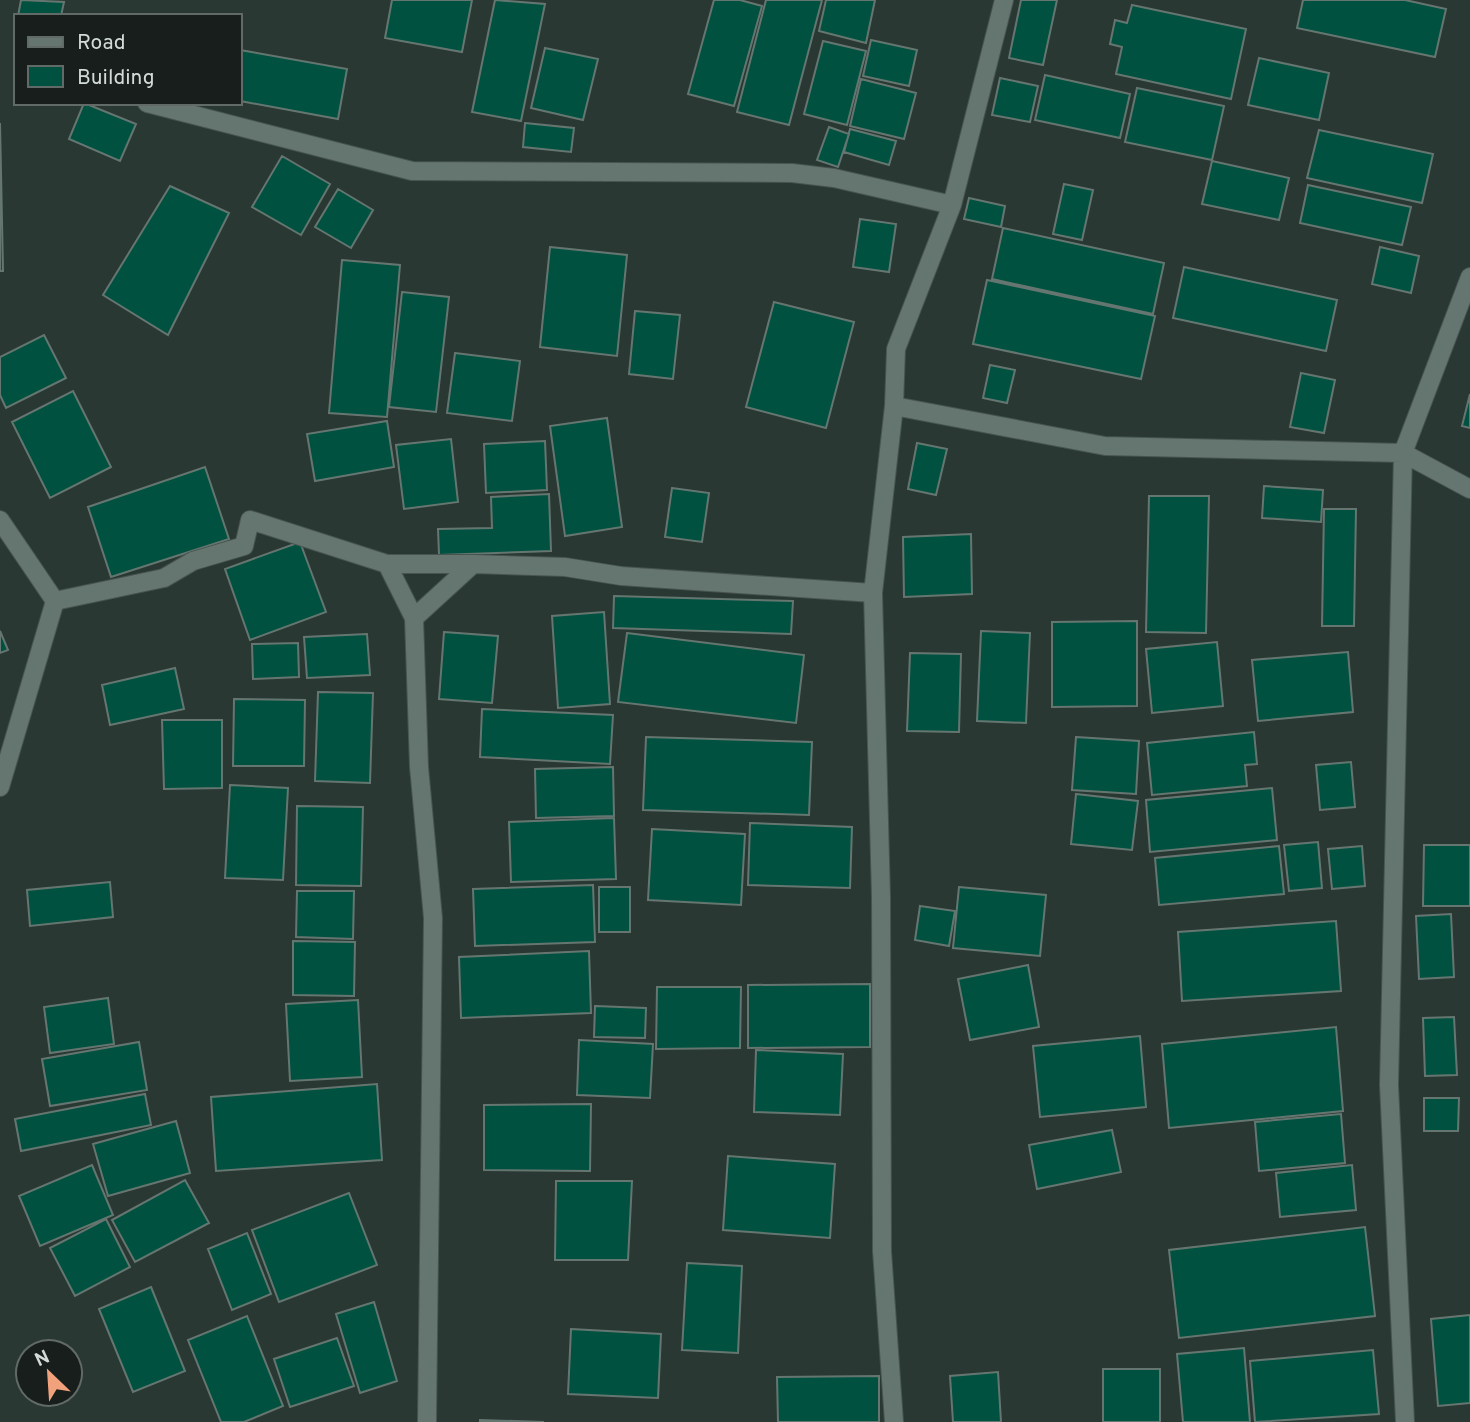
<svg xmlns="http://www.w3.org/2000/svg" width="1470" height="1422" viewBox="0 0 1470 1422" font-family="Overpass,sans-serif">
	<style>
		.building { fill: #015140; stroke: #657670; stroke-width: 2 }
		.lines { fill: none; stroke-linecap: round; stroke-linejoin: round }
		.minor-casing { stroke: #475450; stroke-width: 20 }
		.minor { stroke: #65756f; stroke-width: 18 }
	</style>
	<rect width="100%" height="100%" fill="#293833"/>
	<path class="building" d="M 21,0 L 64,2 L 61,16 L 18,16 Z
		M 392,0 L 472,0 L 462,52 L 385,38 Z
		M 495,0 L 545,4 L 521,121 L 472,112 Z
		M 714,0 L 740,0 L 762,6 L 734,106 L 688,94 Z
		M 766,0 L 822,0 L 789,125 L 737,112 Z
		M 826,0 L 875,0 L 866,43 L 819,31 Z
		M 1021,0 L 1057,0 L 1043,65 L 1009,58 Z
		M 1303,0 L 1405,0 L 1446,9 L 1435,57 L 1297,28 Z
		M 1132,5 L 1246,29 L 1231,99 L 1116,74 L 1122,47 L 1110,44 L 1115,20 L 1127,23 Z
		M 871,40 L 917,50 L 909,86 L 863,76 Z
		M 823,41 L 866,51 L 847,125 L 804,114 Z
		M 545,48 L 598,59 L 583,120 L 531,108 Z
		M 240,50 L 347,69 L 338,119 L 240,101 Z
		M 1259,58 L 1329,73 L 1319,120 L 1248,105 Z
		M 1045,75 L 1130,94 L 1120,138 L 1035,120 Z
		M 1000,78 L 1038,86 L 1030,122 L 992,115 Z
		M 861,79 L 916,93 L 904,139 L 850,126 Z
		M 1137,88 L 1224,106 L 1212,160 L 1125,142 Z
		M 84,103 L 136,124 L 120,161 L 69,139 Z
		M 0,123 L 3,271 L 0,271 Z
		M 525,123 L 574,128 L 571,152 L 523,147 Z
		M 829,127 L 849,134 L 838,167 L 817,160 Z
		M 850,129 L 896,141 L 889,165 L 844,152 Z
		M 1319,130 L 1433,154 L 1422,203 L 1307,178 Z
		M 282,156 L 330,184 L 301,235 L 252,207 Z
		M 1212,161 L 1289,178 L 1279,220 L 1202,204 Z
		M 1064,184 L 1093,190 L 1082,240 L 1053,234 Z
		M 1308,185 L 1411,207 L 1402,245 L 1300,223 Z
		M 170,186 L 229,213 L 168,335 L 103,295 Z
		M 338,189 L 373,210 L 351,248 L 315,227 Z
		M 969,198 L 1005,206 L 1001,227 L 964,219 Z
		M 860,219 L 896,224 L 889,272 L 853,267 Z
		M 1003,228 L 1164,263 L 1153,314 L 992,279 Z
		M 550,247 L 627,255 L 617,356 L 540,347 Z
		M 1380,247 L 1419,256 L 1411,293 L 1372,284 Z
		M 342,260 L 400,265 L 387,417 L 329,413 Z
		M 1184,267 L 1337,300 L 1326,351 L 1173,318 Z
		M 987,280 L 1155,316 L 1141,379 L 973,344 Z
		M 402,292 L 449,297 L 436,412 L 389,407 Z
		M 774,302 L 854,322 L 826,428 L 746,407 Z
		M 635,311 L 680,315 L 673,379 L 629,374 Z
		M 44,335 L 66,378 L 6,408 L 0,395 L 0,357 Z
		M 455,353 L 520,361 L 512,421 L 447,413 Z
		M 990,365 L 1015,370 L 1007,403 L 983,398 Z
		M 1301,373 L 1335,380 L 1324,433 L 1290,427 Z
		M 73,391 L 111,467 L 50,498 L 12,422 Z
		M 1470,394 L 1470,428 L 1462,426 Z
		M 607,418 L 622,527 L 565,536 L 550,426 Z
		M 387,421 L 394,467 L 315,481 L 307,434 Z
		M 451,439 L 458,502 L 404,509 L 396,445 Z
		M 545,441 L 547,490 L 486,493 L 484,444 Z
		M 917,443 L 947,449 L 936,495 L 908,489 Z
		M 205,467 L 229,539 L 111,577 L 88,507 Z
		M 1264,486 L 1323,490 L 1321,522 L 1262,518 Z
		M 672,488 L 709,493 L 702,542 L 665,537 Z
		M 549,494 L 551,551 L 439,555 L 438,529 L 492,528 L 491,497 Z
		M 1149,496 L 1209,496 L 1206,633 L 1146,632 Z
		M 1324,509 L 1356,509 L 1354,626 L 1322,626 Z
		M 971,534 L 972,594 L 904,597 L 903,537 Z
		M 300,542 L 326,612 L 250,640 L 225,569 Z
		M 614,596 L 793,601 L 791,634 L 613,628 Z
		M 604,612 L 610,704 L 558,708 L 552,616 Z
		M 1137,621 L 1137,706 L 1052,707 L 1052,622 Z
		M 0,631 L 8,650 L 0,653 Z
		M 981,631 L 1030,633 L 1026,723 L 977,721 Z
		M 444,632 L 498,636 L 492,703 L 439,699 Z
		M 627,633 L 804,655 L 796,723 L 618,702 Z
		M 367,634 L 370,675 L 307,678 L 304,637 Z
		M 1217,642 L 1223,706 L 1152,713 L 1146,649 Z
		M 298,643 L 299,677 L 253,679 L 252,644 Z
		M 1348,652 L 1353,712 L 1258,721 L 1252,660 Z
		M 910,653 L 961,654 L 959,732 L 907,731 Z
		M 175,668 L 184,709 L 110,725 L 102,685 Z
		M 318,692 L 373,693 L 370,783 L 315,781 Z
		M 234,699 L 305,700 L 304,766 L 233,766 Z
		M 482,709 L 613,715 L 610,764 L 480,757 Z
		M 162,720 L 222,720 L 222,788 L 164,789 Z
		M 1254,732 L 1257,764 L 1245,765 L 1247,786 L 1152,795 L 1147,743 Z
		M 646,737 L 812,742 L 809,815 L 643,810 Z
		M 1076,737 L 1139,741 L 1136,794 L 1072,790 Z
		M 1351,762 L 1355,807 L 1320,810 L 1316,765 Z
		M 613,767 L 614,816 L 536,818 L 535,769 Z
		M 230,785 L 288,788 L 283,880 L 225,878 Z
		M 1272,788 L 1277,840 L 1150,852 L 1146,800 Z
		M 1076,794 L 1138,801 L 1132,850 L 1071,844 Z
		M 297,806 L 363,807 L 361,886 L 296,885 Z
		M 614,818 L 616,879 L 511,882 L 509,822 Z
		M 750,823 L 852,827 L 850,888 L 748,885 Z
		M 652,829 L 745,834 L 741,905 L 648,900 Z
		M 1318,842 L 1322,888 L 1289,891 L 1284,845 Z
		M 1424,845 L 1470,845 L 1470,906 L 1423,906 Z
		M 1279,846 L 1284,894 L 1159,905 L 1155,858 Z
		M 1362,846 L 1365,886 L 1332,889 L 1328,849 Z
		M 110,882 L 113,917 L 30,926 L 27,890 Z
		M 593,885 L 595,942 L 475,946 L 473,889 Z
		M 599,887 L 630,887 L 630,932 L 599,932 Z
		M 959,887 L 1046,895 L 1040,956 L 953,948 Z
		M 297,891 L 354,891 L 353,939 L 296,937 Z
		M 920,906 L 955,911 L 949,946 L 915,940 Z
		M 1451,914 L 1454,977 L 1419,979 L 1416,916 Z
		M 1336,921 L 1341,991 L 1182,1001 L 1178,932 Z
		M 293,941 L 355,942 L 354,996 L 293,995 Z
		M 589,951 L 591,1013 L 461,1018 L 459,957 Z
		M 1028,965 L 1039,1027 L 970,1040 L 958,979 Z
		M 870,984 L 870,1047 L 748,1048 L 748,985 Z
		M 657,987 L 741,987 L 740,1048 L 656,1049 Z
		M 108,998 L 114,1044 L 50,1053 L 44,1007 Z
		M 358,1000 L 362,1077 L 290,1081 L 286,1004 Z
		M 595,1006 L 646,1008 L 645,1038 L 594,1037 Z
		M 1454,1017 L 1457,1075 L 1425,1076 L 1423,1018 Z
		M 1336,1027 L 1343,1111 L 1169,1128 L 1162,1044 Z
		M 1140,1036 L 1146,1107 L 1040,1117 L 1033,1046 Z
		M 579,1040 L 653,1044 L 650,1098 L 577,1095 Z
		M 139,1042 L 147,1090 L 50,1106 L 42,1059 Z
		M 756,1050 L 843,1054 L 840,1115 L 754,1112 Z
		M 377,1084 L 382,1160 L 216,1171 L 211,1097 Z
		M 145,1094 L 151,1125 L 21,1151 L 15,1119 Z
		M 1424,1098 L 1459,1098 L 1458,1131 L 1424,1131 Z
		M 591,1104 L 590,1171 L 484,1170 L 484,1105 Z
		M 1341,1114 L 1345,1163 L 1259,1171 L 1255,1122 Z
		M 176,1121 L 190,1173 L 108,1196 L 93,1144 Z
		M 1112,1130 L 1121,1172 L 1037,1189 L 1029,1145 Z
		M 728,1156 L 835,1164 L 830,1238 L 723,1230 Z
		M 92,1165 L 113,1215 L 40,1246 L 19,1196 Z
		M 1352,1165 L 1356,1210 L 1280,1217 L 1276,1173 Z
		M 185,1180 L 209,1223 L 135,1262 L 112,1220 Z
		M 556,1181 L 632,1181 L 628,1260 L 555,1260 Z
		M 349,1193 L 377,1265 L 279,1302 L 252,1230 Z
		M 106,1219 L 130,1267 L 75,1296 L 50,1248 Z
		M 1365,1227 L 1375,1316 L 1179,1338 L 1169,1250 Z
		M 247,1233 L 271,1294 L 232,1310 L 208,1249 Z
		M 687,1263 L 742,1266 L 738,1353 L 682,1350 Z
		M 151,1287 L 185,1371 L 133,1392 L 99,1309 Z
		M 374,1302 L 397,1381 L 360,1393 L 336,1314 Z
		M 1470,1315 L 1470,1403 L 1438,1406 L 1431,1319 Z
		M 247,1316 L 283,1406 L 244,1422 L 221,1422 L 188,1340 Z
		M 571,1329 L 661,1334 L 658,1398 L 568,1394 Z
		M 337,1338 L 354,1386 L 290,1407 L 274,1359 Z
		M 1244,1348 L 1250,1422 L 1183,1422 L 1177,1354 Z
		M 1373,1350 L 1379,1414 L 1255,1422 L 1250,1361 Z
		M 1103,1369 L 1160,1369 L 1160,1422 L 1103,1422 Z
		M 998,1372 L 1001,1422 L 953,1422 L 950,1376 Z
		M 879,1376 L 879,1422 L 778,1422 L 777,1377 Z
		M 480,1420 L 544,1422 L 480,1422 Z"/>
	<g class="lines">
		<g class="minor-casing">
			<path id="minor" d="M 147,103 L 412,171 L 792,173 L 834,178 L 952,205
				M 894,406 L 1105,446 L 1403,453 L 1470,489
				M 0,520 L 55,601
				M 387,564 L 473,564
				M 55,601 L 164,578 L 193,561 L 244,546 L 250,520 L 387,564 L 414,618 L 419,767 L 433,918 L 427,1422
				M 414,618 L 473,564 L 565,567 L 621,576 L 873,593
				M 0,787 L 55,601
				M 894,1422 L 882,1251 L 881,897 L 873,593 L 894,406 L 896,349 L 952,205 L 1004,0
				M 1405,1422 L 1389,1085 L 1403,453 L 1470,277"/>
		</g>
		<use href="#minor" class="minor"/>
	</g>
	<rect x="14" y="14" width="228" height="91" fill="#171e1c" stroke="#626a67" stroke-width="2"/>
	<rect x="28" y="37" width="35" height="10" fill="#65756f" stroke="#626a67" stroke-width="2"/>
	<text x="77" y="49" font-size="21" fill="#d2dbd8">Road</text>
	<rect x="28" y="66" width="35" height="21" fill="#015140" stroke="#626a67" stroke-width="2"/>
	<text x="77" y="84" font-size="21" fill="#d2dbd8">Building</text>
	<g transform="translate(49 1373) rotate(335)"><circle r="33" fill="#171e1c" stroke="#626a67" stroke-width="2"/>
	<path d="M0-5L12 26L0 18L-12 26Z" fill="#f1a17b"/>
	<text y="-10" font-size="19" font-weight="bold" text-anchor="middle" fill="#d2dbd8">N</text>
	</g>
</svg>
